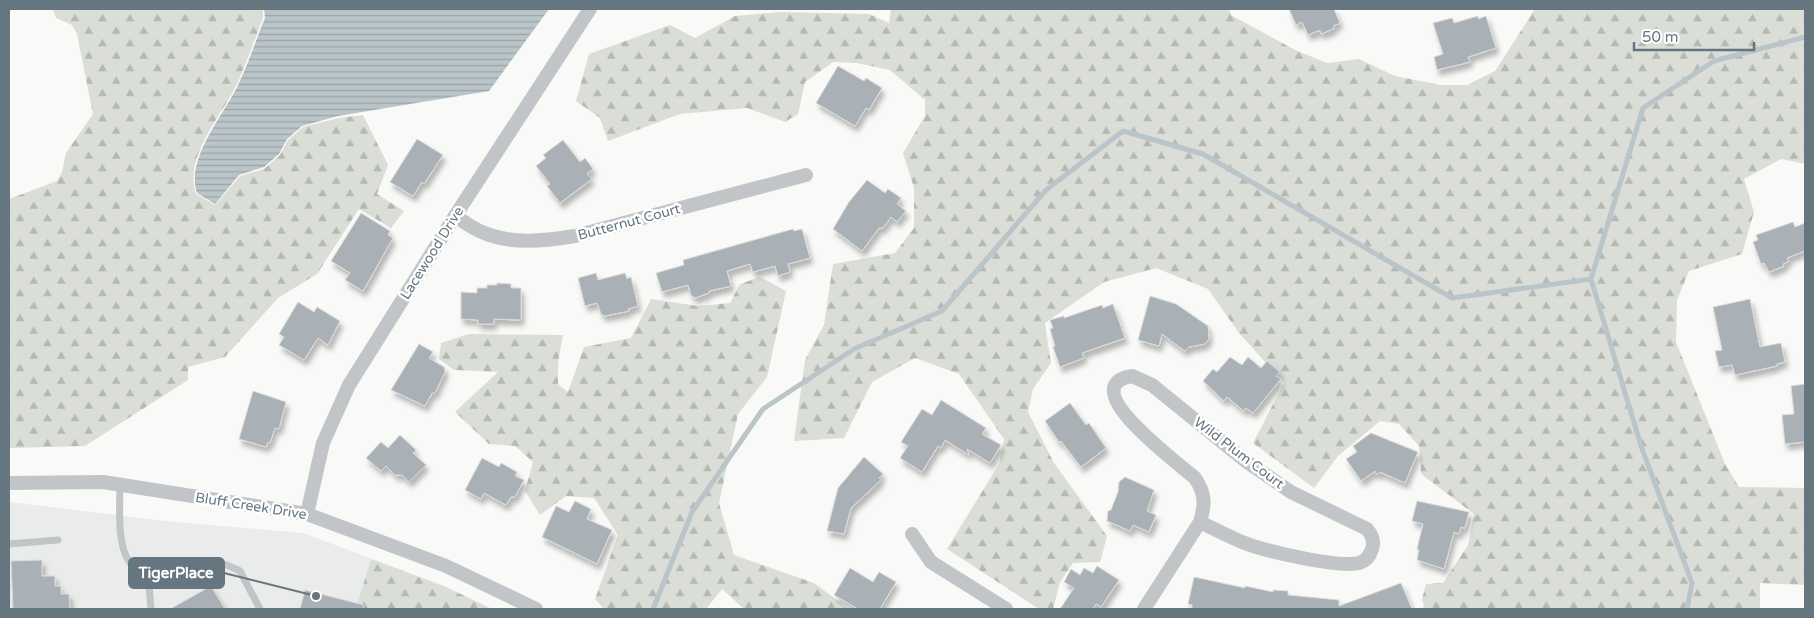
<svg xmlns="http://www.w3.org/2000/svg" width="1814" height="618" viewBox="0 0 1814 618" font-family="'Varela Round',sans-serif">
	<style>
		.built { fill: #eaebeb }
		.forest { fill: url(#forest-firs) }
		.water { fill: url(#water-rules) }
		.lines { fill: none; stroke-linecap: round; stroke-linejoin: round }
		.stream { stroke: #bac5c9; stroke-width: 5 }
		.building { fill: #a9b0b6; stroke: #dbdbda; filter: url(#shadow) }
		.lane { stroke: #c1c5c8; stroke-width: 7 }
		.street { stroke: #c1c5c8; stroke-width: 14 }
		.labels { text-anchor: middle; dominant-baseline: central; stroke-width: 5; stroke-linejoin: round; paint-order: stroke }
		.street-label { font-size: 14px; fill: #667680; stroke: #fff }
		.leader { fill: none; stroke: #667680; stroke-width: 2 }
		.callout-dot { fill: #667680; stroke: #fff; stroke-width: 2 }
		.callout { fill: #667680; stroke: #667680; stroke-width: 2 }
		.callout-label { font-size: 15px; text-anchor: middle; font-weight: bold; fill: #fff }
	</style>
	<defs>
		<pattern id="forest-firs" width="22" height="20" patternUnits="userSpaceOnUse" patternTransform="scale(1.25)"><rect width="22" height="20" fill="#daded7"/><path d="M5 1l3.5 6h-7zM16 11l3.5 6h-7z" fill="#b5b9b4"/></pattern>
		<pattern id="water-rules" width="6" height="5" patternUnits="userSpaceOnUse" patternTransform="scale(1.25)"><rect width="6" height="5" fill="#bac5c9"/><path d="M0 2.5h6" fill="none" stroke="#9ba5a8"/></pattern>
		<filter id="shadow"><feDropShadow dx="3" dy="5.5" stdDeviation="2.5" flood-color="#0004"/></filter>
	</defs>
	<rect width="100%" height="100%" fill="#f9f9f7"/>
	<path class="built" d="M 9,502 L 165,521 L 303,533 L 402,570 L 409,609 L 9,609 Z"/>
	<path class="forest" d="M 53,9 L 263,9 L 263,18 C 255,39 247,61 238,82 C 223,115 183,156 196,194 L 215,205 L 240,176 L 264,169 L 280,155 L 288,140 L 303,127 L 339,118 L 363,115 L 388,165 L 377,194 L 404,211 L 391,228 L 359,209 L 317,274 L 278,298 L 225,357 L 188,367 L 188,380 L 85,446 L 9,448 L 9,199 L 57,181 L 62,172 L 66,153 L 93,114 L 77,34 L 72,25 L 56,18 Z
		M 891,9 L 1229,9 L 1231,15 L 1295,50 L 1327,63 L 1359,59 L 1395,76 L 1441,85 L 1467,85 L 1495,71 L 1535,9 L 1805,9 L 1805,164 L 1781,159 L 1744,179 L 1754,212 L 1742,254 L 1689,271 L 1677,300 L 1676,342 L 1725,464 L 1739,487 L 1805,488 L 1805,585 L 1760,583 L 1760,609 L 1419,609 L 1424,607 L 1422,599 L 1426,584 L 1443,583 L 1468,545 L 1474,514 L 1421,474 L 1419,446 L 1399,424 L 1380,421 L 1338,456 L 1314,488 L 1253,443 L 1284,383 L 1239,333 L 1208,289 L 1156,268 L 1104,282 L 1045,323 L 1051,363 L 1033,389 L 1028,412 L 1054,463 L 1107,536 L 1100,562 L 1073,563 L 1060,582 L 1053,609 L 1039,609 L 947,549 L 999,464 L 1004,439 L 959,374 L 915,358 L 872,382 L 844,438 L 794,441 L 805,360 L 824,325 L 833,264 L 895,253 L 914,228 L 914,188 L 903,153 L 925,116 L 925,100 L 890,70 L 856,63 L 833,62 L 805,82 L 798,114 L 785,122 L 747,108 L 680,114 L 608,141 L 600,118 L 576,101 L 589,54 L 670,25 L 695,38 L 735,16 L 780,12 L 869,14 L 889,23 Z
		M 760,277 L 786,291 L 767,377 L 738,414 L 719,503 L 734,555 L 814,583 L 849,609 L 744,609 L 722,589 L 706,609 L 604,609 L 595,599 L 618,535 L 594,498 L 566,496 L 540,515 L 525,491 L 533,462 L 515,446 L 489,444 L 455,412 L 498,372 L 454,370 L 439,359 L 441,343 L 469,334 L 563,335 L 558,363 L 558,384 L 568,392 L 584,347 L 631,338 L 651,299 L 698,306 L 730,303 L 740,284 Z
		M 371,559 L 444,586 L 492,609 L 359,609 L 357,605 Z"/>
	<path class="water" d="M 264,9 L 549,9 L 489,91 L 338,116 L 302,126 L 287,139 L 279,154 L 264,167 L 239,175 L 215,204 L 197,193 C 185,158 225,114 239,83 C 249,62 256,40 265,18 Z"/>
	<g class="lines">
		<path class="stream" d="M 1591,279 L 1641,446 L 1692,583 L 1687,609
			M 653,609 L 692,512 L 763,409 L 854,349 L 942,311 L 1046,190 L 1123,131 L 1203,154 L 1452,298 L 1591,279 L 1643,108 L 1714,61 L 1805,37"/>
	</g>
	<path class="building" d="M 1289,9 L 1334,9 L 1340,23 L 1333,26 L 1335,28 L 1321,34 L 1320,30 L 1308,35 L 1302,22 L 1296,25 Z
		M 1478,16 L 1478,19 L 1486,16 L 1496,48 L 1468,57 L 1470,62 L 1437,70 L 1434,57 L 1443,54 L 1433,23 L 1452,18 L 1454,23 Z
		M 838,66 L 864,81 L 866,78 L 882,88 L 869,110 L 866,108 L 855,126 L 816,103 Z
		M 417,139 L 443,155 L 424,184 L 422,182 L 413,196 L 390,182 Z
		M 563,140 L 580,162 L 585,158 L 593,169 L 587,174 L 592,179 L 560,203 L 547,186 L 550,184 L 536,166 L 546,158 L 543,155 Z
		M 867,180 L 885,193 L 888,189 L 901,198 L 897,204 L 906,211 L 897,222 L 891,217 L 883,228 L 879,228 L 862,251 L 833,229 L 849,202 Z
		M 361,213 L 390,231 L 388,235 L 393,238 L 363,291 L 345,280 L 350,273 L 331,261 Z
		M 1793,222 L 1795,227 L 1805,223 L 1805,251 L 1787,258 L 1789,261 L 1783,264 L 1784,266 L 1769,272 L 1764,263 L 1761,264 L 1753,242 L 1758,240 L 1756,235 Z
		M 793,229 L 794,231 L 802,229 L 810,258 L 788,264 L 790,272 L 778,276 L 775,266 L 753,272 L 750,264 L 727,271 L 731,286 L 709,291 L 709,293 L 695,298 L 691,295 L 688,285 L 662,292 L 656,273 L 684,265 L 683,260 Z
		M 596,273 L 598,280 L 625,273 L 627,279 L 631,277 L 638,306 L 628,309 L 629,311 L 605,316 L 601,314 L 597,303 L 585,306 L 578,278 Z
		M 497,283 L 511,284 L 511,288 L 521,288 L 521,320 L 494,319 L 494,324 L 478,324 L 478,320 L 461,319 L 461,292 L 477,293 L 477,288 L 487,288 L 487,285 L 497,285 Z
		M 1150,296 L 1176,304 L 1208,326 L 1209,339 L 1205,344 L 1189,347 L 1185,351 L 1162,334 L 1159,346 L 1138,340 Z
		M 1750,299 L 1760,347 L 1781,343 L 1785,362 L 1777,364 L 1777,366 L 1735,375 L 1732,365 L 1719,367 L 1715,351 L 1722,350 L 1713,307 Z
		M 298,302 L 314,312 L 317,307 L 340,321 L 328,345 L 318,338 L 304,360 L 279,345 L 284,337 L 279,334 Z
		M 1113,304 L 1125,338 L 1082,353 L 1084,358 L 1060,367 L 1053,347 L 1055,346 L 1050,329 L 1053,328 L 1050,320 L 1064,316 L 1064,318 L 1102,305 L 1103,308 Z
		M 419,344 L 433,352 L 429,358 L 444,367 L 445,372 L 435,393 L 432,393 L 425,406 L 391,390 Z
		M 1230,357 L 1242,365 L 1248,357 L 1261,368 L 1267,361 L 1280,372 L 1276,376 L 1281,379 L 1253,413 L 1246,408 L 1244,411 L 1227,397 L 1224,401 L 1203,381 L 1213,369 L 1217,372 Z
		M 1805,384 L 1805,442 L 1785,444 L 1782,415 L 1794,414 L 1791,386 Z
		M 253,391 L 286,402 L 279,429 L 275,428 L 270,443 L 268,442 L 266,447 L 239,439 Z
		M 941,400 L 986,428 L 982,434 L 1001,445 L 990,463 L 967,449 L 969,455 L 945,440 L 941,448 L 938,446 L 922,472 L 900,458 L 908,446 L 901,442 L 922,409 L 932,415 Z
		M 1070,403 L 1086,425 L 1089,423 L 1106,448 L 1081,467 L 1061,441 L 1059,442 L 1045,421 Z
		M 1371,433 L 1418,452 L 1405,483 L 1380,472 L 1377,475 L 1375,471 L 1361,481 L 1346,459 L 1357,452 L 1353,446 Z
		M 400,435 L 416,450 L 413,453 L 426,465 L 409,482 L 402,475 L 395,475 L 386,466 L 381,471 L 366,458 L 381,442 L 388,448 Z
		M 864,457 L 883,474 L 879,478 L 881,480 L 851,508 L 844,534 L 827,531 L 838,488 Z
		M 482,458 L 499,467 L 501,463 L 517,472 L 515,476 L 524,480 L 515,497 L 511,497 L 506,505 L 484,493 L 481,499 L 465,490 Z
		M 1125,477 L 1154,490 L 1147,511 L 1156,515 L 1149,532 L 1133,525 L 1130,531 L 1107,521 L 1108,511 L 1111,510 L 1118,492 L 1119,482 Z
		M 575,501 L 591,509 L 587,519 L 612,530 L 597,564 L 542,537 L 556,506 L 569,512 Z
		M 1417,501 L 1469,512 L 1465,528 L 1461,527 L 1459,534 L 1454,532 L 1444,569 L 1417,560 L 1419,550 L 1417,549 L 1423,524 L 1412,521 Z
		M 42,560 L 42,576 L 55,576 L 55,586 L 61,586 L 61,594 L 69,594 L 70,609 L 13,609 L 11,561 Z
		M 1097,566 L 1119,580 L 1101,607 L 1096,604 L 1093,609 L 1060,609 L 1074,588 L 1064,582 L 1071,569 L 1080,575 L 1084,568 L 1093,573 Z
		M 850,568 L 873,582 L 879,572 L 896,582 L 880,609 L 858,609 L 834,595 Z
		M 1194,577 L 1245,588 L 1245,586 L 1273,592 L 1273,590 L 1288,591 L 1288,595 L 1339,600 L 1339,606 L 1401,583 L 1412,609 L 1192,609 L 1192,605 L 1188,604 Z
		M 211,586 L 225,609 L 170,609 Z
		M 305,590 L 364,605 L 363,609 L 300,609 Z"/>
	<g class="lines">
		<path class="lane" d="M 120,485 C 120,516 112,583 162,572 C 179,569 193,560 211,561 C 220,561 231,567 240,571 L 260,609
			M 9,544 L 58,540
			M 148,572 L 151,609"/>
		<path class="street" d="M 455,216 C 463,221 472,228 482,232 C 511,245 544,241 575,236 L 806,175
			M 1132,376 L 1152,385 L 1247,462 L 1291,492 L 1367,529 C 1372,535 1375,541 1372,549 C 1370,556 1366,561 1359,563 C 1338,568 1264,551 1242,542 C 1228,536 1214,529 1200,522 C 1205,505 1206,494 1195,478 C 1179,464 1103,408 1115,385 C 1118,379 1126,377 1132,376 Z
			M 9,483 L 103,482 L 307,514 L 446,566 L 536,609
			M 307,514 L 323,443 L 349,385 L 455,216 L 590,9
			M 912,534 L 931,562 L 1006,609
			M 1144,609 L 1200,522"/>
	</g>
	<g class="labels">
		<g class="street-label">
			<text transform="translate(629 222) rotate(-15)">Butternut Court</text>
			<text transform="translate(432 253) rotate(-58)">Lacewood Drive</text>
			<text transform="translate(1239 453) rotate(37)">Wild Plum Court</text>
			<text transform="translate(251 506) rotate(9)">Bluff Creek Drive</text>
		</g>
	</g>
	<path class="leader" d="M316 596L224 573"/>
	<circle class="callout-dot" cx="316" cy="596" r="5"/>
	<rect class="callout" x="129" y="558" width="95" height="30" rx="5"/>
	<g class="callout-label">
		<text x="176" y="578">TigerPlace</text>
	</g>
	<rect width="1814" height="618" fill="none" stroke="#667680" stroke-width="20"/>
	<path d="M1634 42v8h120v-8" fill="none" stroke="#667680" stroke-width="2.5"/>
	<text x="1642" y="42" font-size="15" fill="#667680" stroke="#ffffff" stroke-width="4" paint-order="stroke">50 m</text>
</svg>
